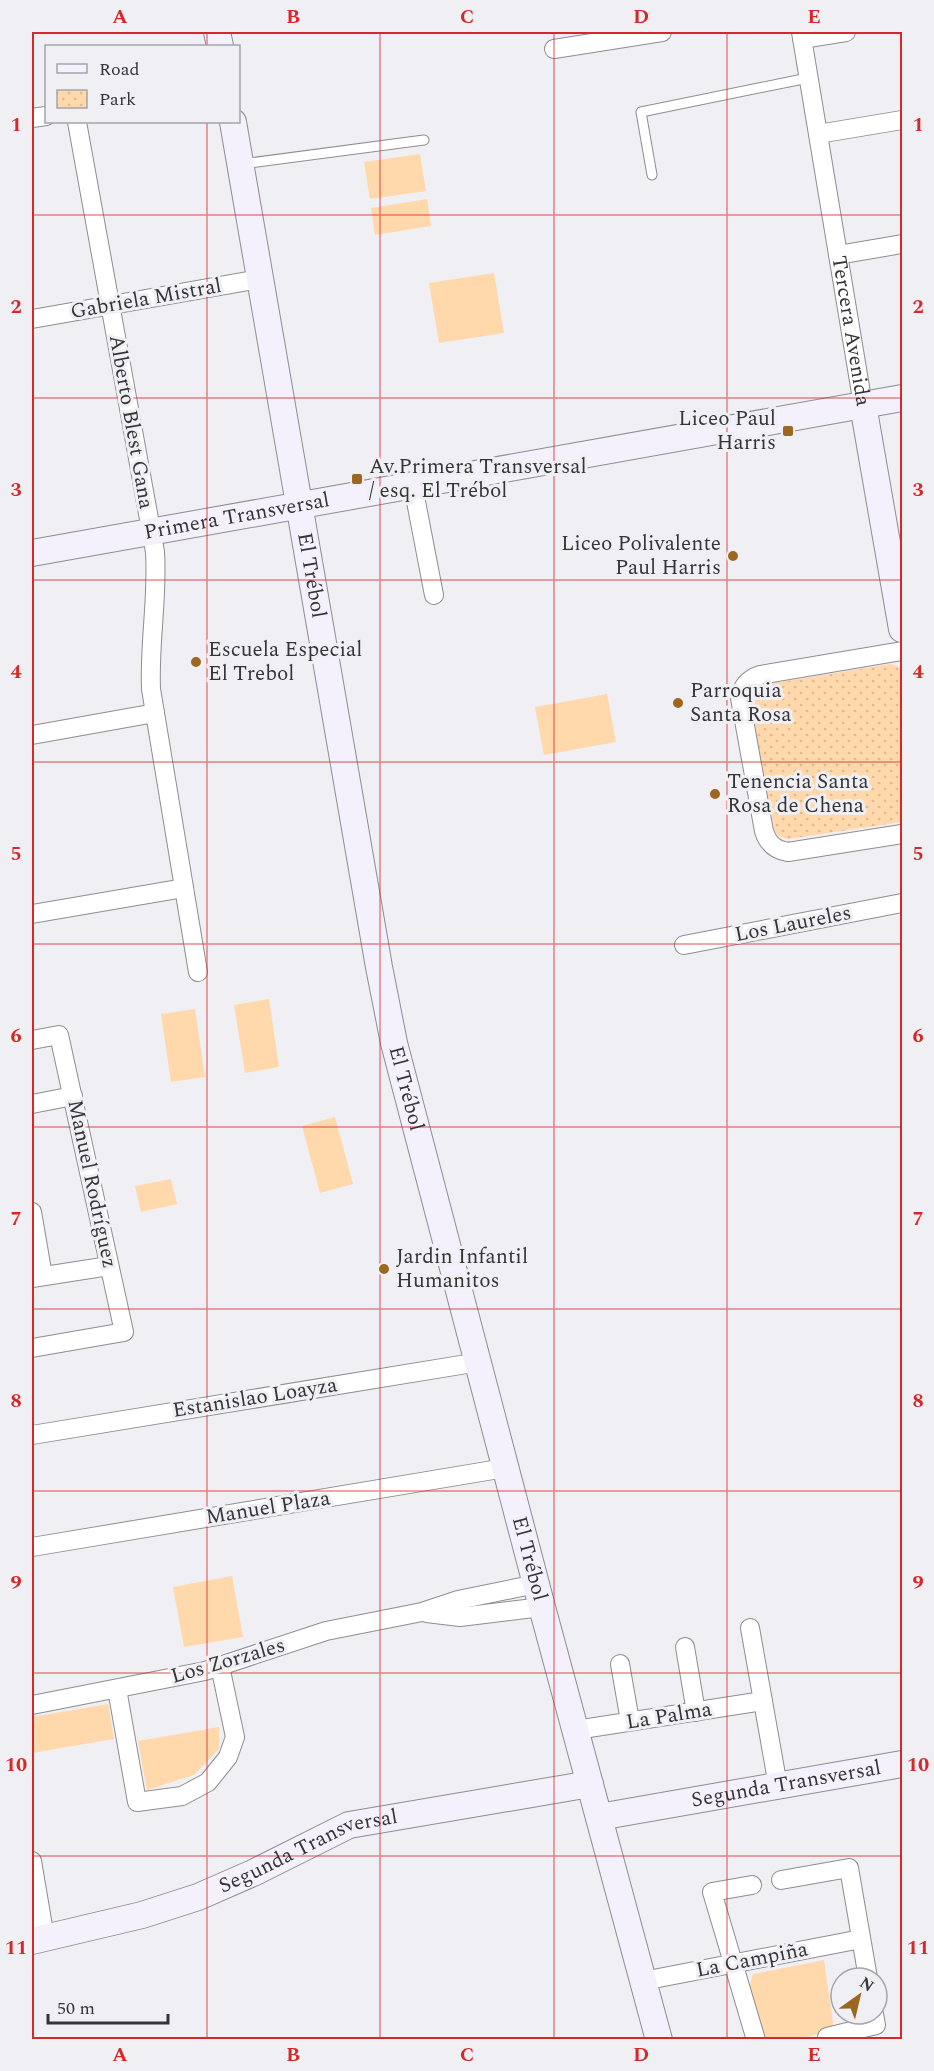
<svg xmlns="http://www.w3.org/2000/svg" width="934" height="2071" viewBox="0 0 934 2071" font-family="Spectral,serif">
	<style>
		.grass { fill: #ffd8ac }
		.park { fill: url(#park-dots) }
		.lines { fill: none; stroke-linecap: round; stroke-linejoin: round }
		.lane-casing { stroke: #8e8d91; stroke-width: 11 }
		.street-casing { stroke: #8e8d91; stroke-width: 20 }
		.secondary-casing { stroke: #8e8d91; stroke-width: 28 }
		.lane { stroke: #fff; stroke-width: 9 }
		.street { stroke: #fff; stroke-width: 18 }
		.secondary { stroke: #f4f0fc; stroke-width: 26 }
		.grid { fill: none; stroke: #d62828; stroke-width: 1.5; stroke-opacity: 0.55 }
		.poi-dot { fill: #9c681f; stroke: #f0eff4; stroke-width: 2 }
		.labels { text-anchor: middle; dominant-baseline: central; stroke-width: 6; stroke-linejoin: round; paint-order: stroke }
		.street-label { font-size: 21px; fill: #353537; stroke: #f0eff4 }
		.poi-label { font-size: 21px; fill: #353537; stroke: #f0eff4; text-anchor: start }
		.neatline { fill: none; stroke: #d62828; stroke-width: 2 }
		.grid-label { font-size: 20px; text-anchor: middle; font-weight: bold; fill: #d62828 }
	</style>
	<defs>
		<pattern id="park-dots" width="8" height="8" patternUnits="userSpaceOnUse" patternTransform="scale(1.5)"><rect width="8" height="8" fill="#ffd8ac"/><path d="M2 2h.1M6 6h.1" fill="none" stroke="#dbba95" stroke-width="1.8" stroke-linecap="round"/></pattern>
	</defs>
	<rect width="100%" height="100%" fill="#f0eff4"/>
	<path class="grass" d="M 420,154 L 426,191 L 370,199 L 364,162 Z
		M 427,199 L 431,226 L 375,235 L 371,208 Z
		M 494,273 L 504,333 L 439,343 L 429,283 Z
		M 607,694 L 616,742 L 544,755 L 535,707 Z
		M 269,999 L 279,1067 L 245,1073 L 234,1005 Z
		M 195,1009 L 205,1077 L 171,1082 L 161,1014 Z
		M 335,1117 L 353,1184 L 320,1193 L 302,1126 Z
		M 171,1179 L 177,1204 L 141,1212 L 135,1186 Z
		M 232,1576 L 243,1637 L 184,1647 L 173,1587 Z
		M 108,1704 L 114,1739 L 32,1753 L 32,1717 Z
		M 219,1727 L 219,1749 L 194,1775 L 147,1790 L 138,1741 Z
		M 824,1960 L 834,2030 L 799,2039 L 762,2039 L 749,1988 L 753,1974 Z"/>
	<path class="park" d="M 890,664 L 899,667 L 902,671 L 902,822 L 788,839 L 778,836 L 775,831 L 748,701 L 750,691 L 756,686 Z"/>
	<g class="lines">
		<g class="lane-casing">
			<path id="lane" d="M 242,164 L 424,140
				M 652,175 L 641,112 L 808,78"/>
		</g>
		<g class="street-casing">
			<g id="street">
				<path id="s1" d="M 801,32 L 863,405"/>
				<path d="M 802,39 L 846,32"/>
				<path d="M 554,49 L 662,32"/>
				<path d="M 32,118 L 46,116"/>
				<path d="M 77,122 L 155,552 C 158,598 149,643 151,689 L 198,972"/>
				<path d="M 818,134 L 902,120"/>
				<path d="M 838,255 L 902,244"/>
				<path d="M 32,319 L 260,279"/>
				<path d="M 413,486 L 434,595"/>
				<path d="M 902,651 L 760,675 C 748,679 742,686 740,698 L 764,831 C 768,844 775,850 788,852 L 902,834"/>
				<path d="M 32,735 L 155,713"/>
				<path d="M 32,914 L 184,888"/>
				<path d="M 684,945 L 902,903"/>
				<path d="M 32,1040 L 59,1035 L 124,1332 L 32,1348"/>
				<path d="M 32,1104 L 73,1096"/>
				<path d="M 32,1212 L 43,1276"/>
				<path d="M 32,1278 L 109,1266"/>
				<path d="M 32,1435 L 479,1362"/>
				<path d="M 32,1547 L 505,1468"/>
				<path d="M 427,1613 L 460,1617 L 542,1607"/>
				<path d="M 750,1628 L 778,1786"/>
				<path d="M 685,1647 L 696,1712"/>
				<path d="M 620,1664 L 630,1721"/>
				<path d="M 117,1689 L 137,1802 L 182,1796 L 208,1782 L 228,1757 L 235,1737 L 220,1666"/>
				<path d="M 32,1705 L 205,1671 L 326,1631 L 422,1612 L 458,1600 L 536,1584"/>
				<path d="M 576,1730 L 763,1701"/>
				<path d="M 32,1861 L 45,1938"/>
				<path d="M 781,1880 L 849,1868 L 868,1978"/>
				<path d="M 752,1885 L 712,1892 L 756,2040"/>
				<path d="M 643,1981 L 861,1939"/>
				<path d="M 827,2037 L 876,2025 L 874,2014"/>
			</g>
		</g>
		<g class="secondary-casing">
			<g id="secondary">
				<path d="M 217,32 L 220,46"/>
				<path id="s2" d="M 233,122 L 379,967 L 394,1043 L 542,1607 L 659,2040"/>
				<path d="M 863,405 L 902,629"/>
				<path id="s3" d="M 32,553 L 902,398"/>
				<path id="s4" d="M 599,1817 L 902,1764"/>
				<path id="s5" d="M 32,1941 L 142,1915 L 198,1897 L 253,1873 L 349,1825 L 590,1784"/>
			</g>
		</g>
		<use href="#lane" class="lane"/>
		<use href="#street" class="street"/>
		<use href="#secondary" class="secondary"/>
	</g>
	<path class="grid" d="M 207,32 L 207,46M 380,32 L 380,2040M 554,32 L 554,2040M 727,32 L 727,2040M 207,122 L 207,2040M 32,215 L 902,215M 32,398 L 902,398M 32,580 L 902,580M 32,762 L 902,762M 32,944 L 902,944M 32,1127 L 902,1127M 32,1309 L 902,1309M 32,1491 L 902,1491M 32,1673 L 902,1673M 32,1856 L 902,1856"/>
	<g class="poi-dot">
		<rect x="782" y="425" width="12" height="12" rx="3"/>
		<rect x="351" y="473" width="12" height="12" rx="3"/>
		<circle cx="733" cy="556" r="6"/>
		<circle cx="196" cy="662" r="6"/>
		<circle cx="678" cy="703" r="6"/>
		<circle cx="715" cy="794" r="6"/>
		<circle cx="384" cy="1269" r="6"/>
	</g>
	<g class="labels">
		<g class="street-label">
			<text transform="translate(146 299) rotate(-10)">Gabriela Mistral</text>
			<text stroke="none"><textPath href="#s1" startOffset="303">Tercera Avenida</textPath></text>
			<text transform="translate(131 422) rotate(80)">Alberto Blest Gana</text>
			<text stroke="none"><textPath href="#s3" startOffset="208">Primera Transversal</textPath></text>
			<text stroke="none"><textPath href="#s2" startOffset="460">El Trébol</textPath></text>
			<text transform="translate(793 924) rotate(-11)">Los Laureles</text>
			<text stroke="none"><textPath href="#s2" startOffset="982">El Trébol</textPath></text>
			<text transform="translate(92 1184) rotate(78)">Manuel Rodríguez</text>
			<text transform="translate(255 1398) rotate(-9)">Estanislao Loayza</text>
			<text transform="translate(268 1508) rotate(-9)">Manuel Plaza</text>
			<text stroke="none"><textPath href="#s2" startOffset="1468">El Trébol</textPath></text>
			<text transform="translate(228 1661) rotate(-16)">Los Zorzales</text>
			<text transform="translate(669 1716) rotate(-9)">La Palma</text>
			<text stroke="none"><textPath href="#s4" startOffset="190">Segunda Transversal</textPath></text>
			<text stroke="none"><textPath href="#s5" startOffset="292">Segunda Transversal</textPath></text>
			<text transform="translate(752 1960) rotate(-11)">La Campiña</text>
		</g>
		<g class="poi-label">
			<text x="776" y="419" text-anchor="end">Liceo Paul<tspan x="776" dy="24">Harris</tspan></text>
			<text x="369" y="467">Av.Primera Transversal<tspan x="369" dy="24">/ esq. El Trébol</tspan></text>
			<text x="721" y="544" text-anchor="end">Liceo Polivalente<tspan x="721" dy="24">Paul Harris</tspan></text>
			<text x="208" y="650">Escuela Especial<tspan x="208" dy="24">El Trebol</tspan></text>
			<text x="690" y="691">Parroquia<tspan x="690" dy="24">Santa Rosa</tspan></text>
			<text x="727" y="782">Tenencia Santa<tspan x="727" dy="24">Rosa de Chena</tspan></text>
			<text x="396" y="1257">Jardin Infantil<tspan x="396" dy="24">Humanitos</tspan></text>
		</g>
	</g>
	<rect width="934" height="2071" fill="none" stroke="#f0eff4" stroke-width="66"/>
	<rect x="45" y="45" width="195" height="78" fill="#f0eff4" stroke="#a5a5a8" stroke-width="1.5"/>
	<rect x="57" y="64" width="30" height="9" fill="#f4f0fc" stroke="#a5a5a8" stroke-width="1.5"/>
	<text x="99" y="75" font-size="18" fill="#353537">Road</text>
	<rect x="57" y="90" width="30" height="18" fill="url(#park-dots)" stroke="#a5a5a8" stroke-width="1.5"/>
	<text x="99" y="105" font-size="18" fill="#353537">Park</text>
	<g transform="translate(859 1996) rotate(34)"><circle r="28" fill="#f0eff4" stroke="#a5a5a8" stroke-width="1.5"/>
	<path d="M0-4.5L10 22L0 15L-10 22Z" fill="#9c681f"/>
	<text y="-9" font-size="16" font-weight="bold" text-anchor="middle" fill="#353537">N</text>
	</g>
	<path d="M48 2014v9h120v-9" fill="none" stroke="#353537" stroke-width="3"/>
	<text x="57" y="2014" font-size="18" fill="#353537" stroke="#f0eff4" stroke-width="4.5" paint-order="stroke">50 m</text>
	<rect x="33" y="33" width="868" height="2005" class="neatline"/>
	<g class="grid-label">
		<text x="120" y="23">A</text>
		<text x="293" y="23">B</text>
		<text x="467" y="23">C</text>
		<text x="641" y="23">D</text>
		<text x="814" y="23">E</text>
		<text x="16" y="131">1</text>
		<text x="918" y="131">1</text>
		<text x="16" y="313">2</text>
		<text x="918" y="313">2</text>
		<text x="16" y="496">3</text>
		<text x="918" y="496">3</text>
		<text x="16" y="678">4</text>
		<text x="918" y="678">4</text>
		<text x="16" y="860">5</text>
		<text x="918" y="860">5</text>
		<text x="16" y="1042">6</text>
		<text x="918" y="1042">6</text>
		<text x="16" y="1225">7</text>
		<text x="918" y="1225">7</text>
		<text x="16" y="1407">8</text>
		<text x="918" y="1407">8</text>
		<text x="16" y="1589">9</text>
		<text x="918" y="1589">9</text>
		<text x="16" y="1771">10</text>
		<text x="918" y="1771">10</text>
		<text x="16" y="1954">11</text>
		<text x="918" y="1954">11</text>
		<text x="120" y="2061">A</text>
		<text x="293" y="2061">B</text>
		<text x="467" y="2061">C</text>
		<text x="641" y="2061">D</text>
		<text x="814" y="2061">E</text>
	</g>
</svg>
